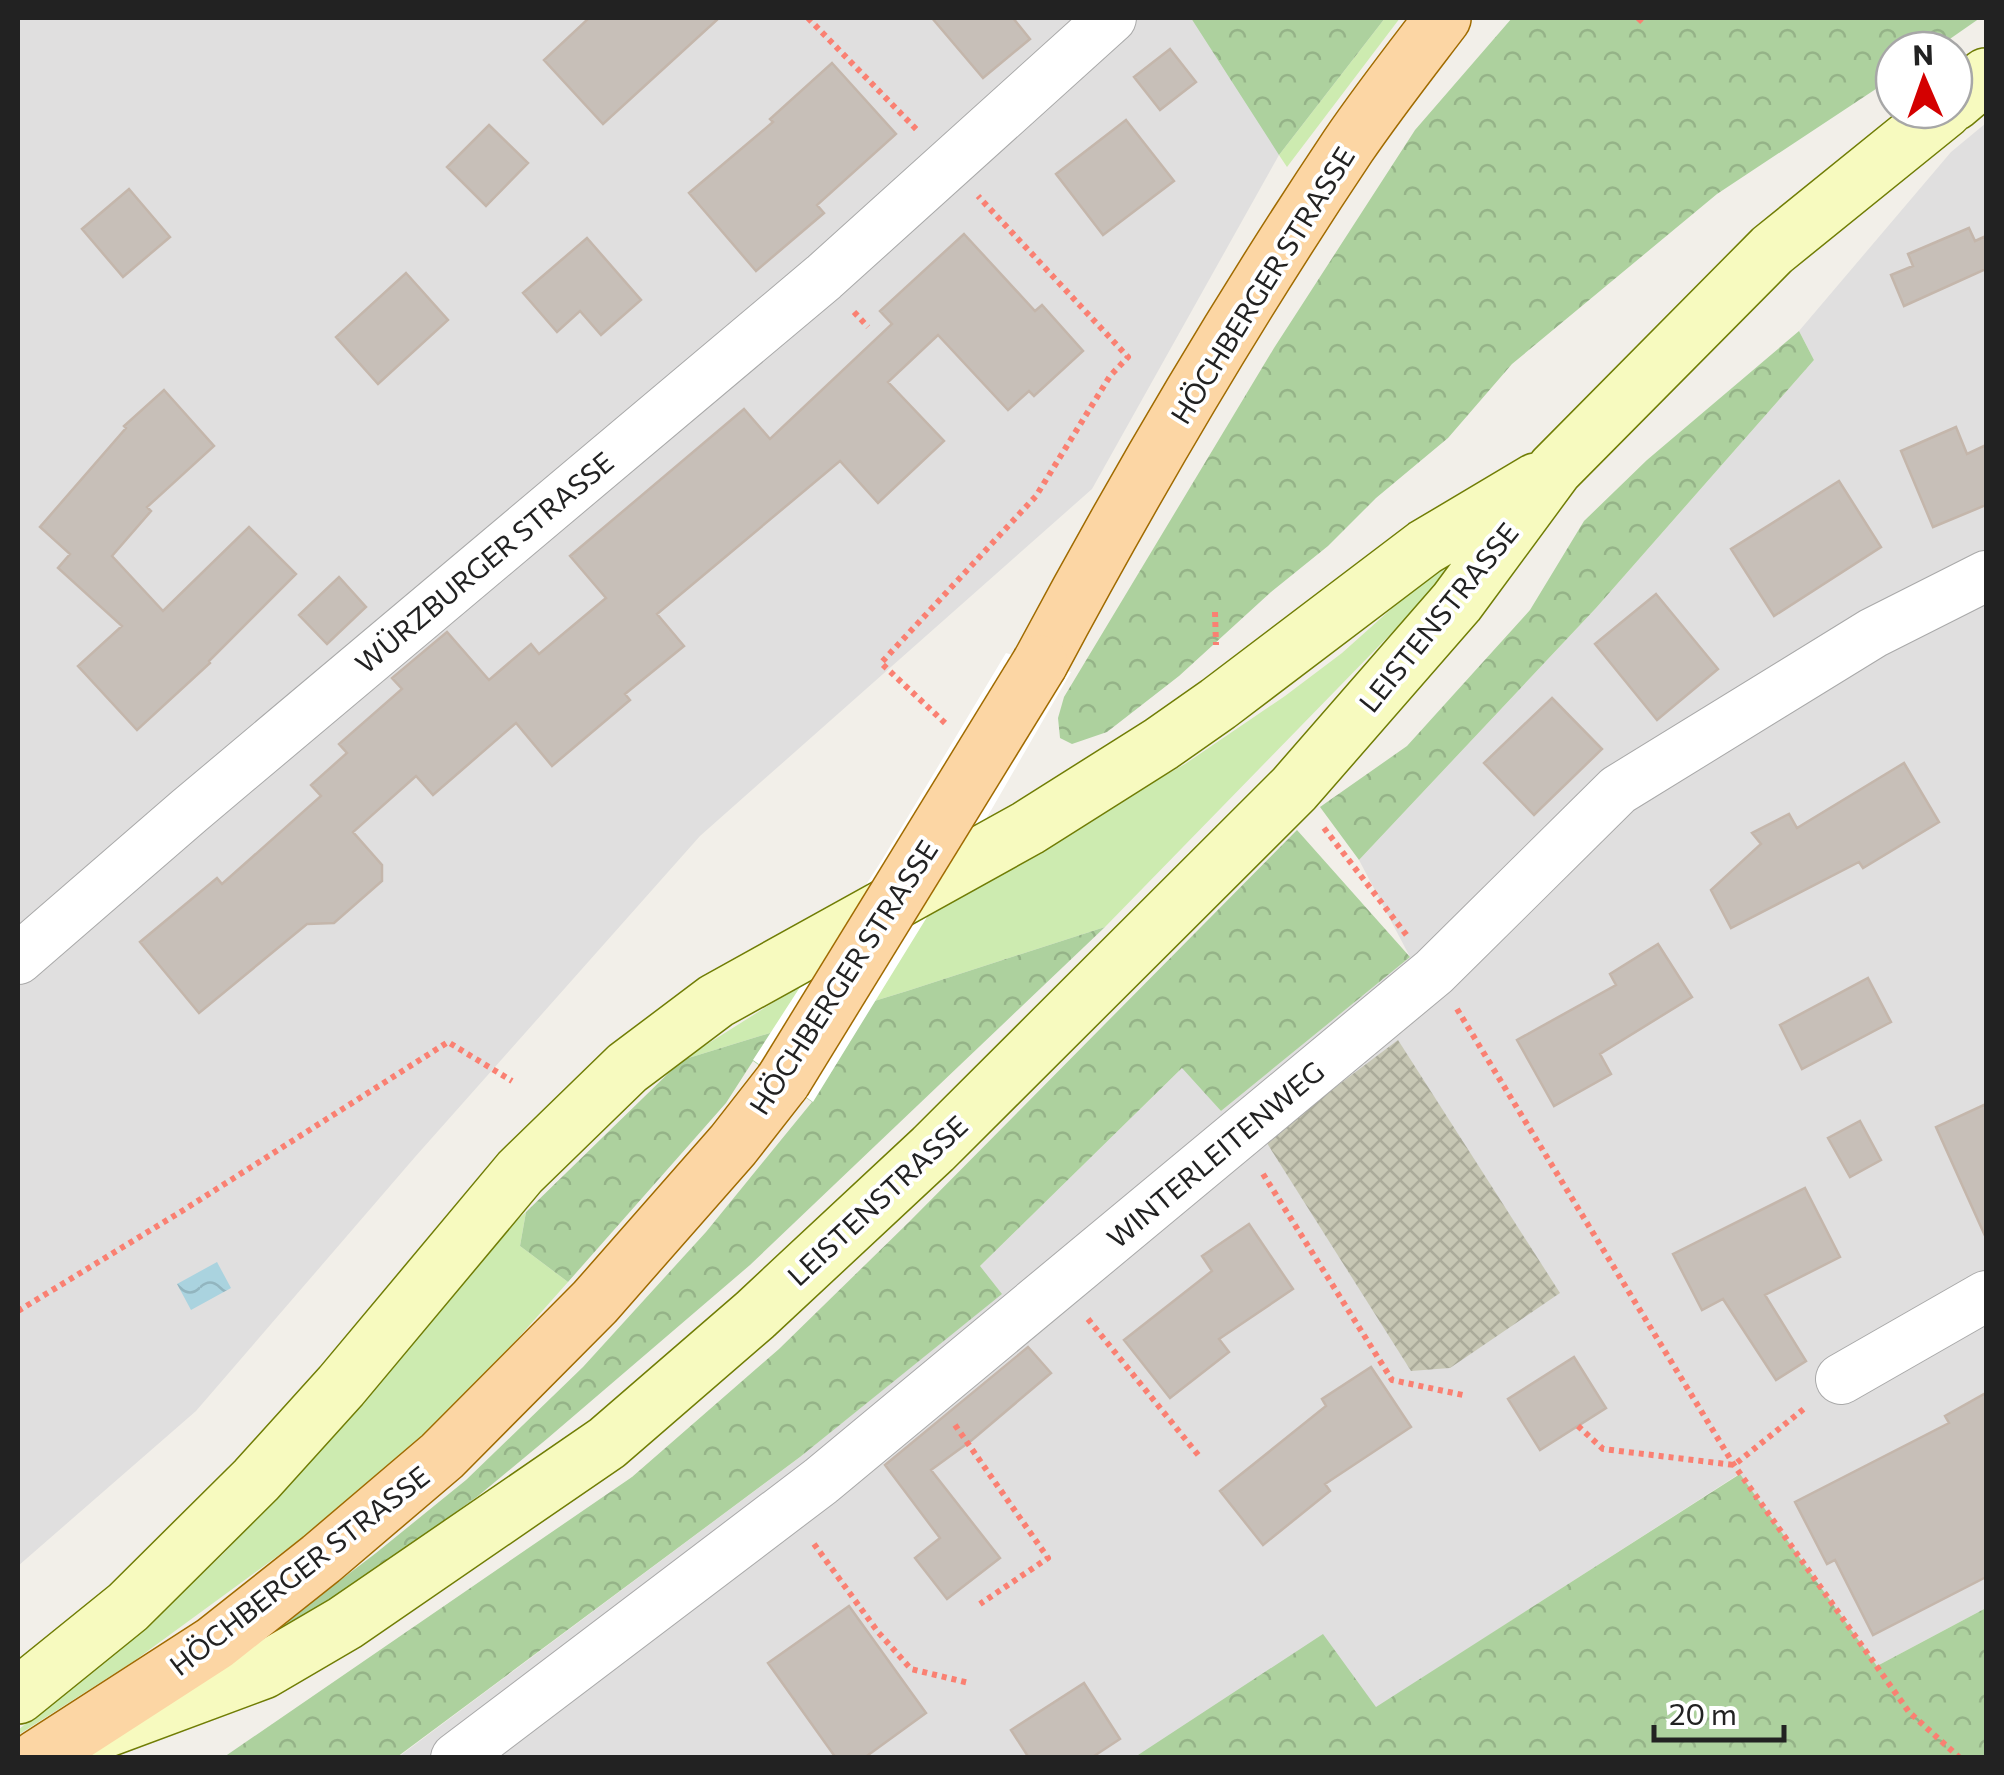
<svg xmlns="http://www.w3.org/2000/svg" width="2004" height="1775" viewBox="0 0 2004 1775" font-family="Commissioner,sans-serif">
	<style>
		.residential { fill: #e0dfdf }
		.construction { fill: url(#construction-cross-hatch) }
		.grass { fill: #cdebb0 }
		.forest { fill: url(#forest-crowns) }
		.water { fill: url(#water-waves) }
		.pier { fill: #fff }
		.building { fill: #c7bfb8; stroke: #c4b6ab; stroke-width: 2.5 }
		.lines { fill: none; stroke-linecap: round; stroke-linejoin: round }
		.minor-casing { stroke: #a9a9a9; stroke-width: 52 }
		.secondary-casing { stroke: #707d05; stroke-width: 58 }
		.primary-casing { stroke: #a06b00; stroke-width: 58 }
		.path { stroke: #fa8072; stroke-width: 6; stroke-dasharray: 5 5; stroke-linecap: butt }
		.minor { stroke: #fff; stroke-width: 50 }
		.secondary { stroke: #f7fabf; stroke-width: 55 }
		.primary { stroke: #fcd6a4; stroke-width: 55 }
		.primary-bridge-casing { stroke: #a06b00; stroke-width: 58; stroke-linecap: butt }
		.primary-bridge { stroke: #fcd6a4; stroke-width: 55 }
		.labels { text-anchor: middle; dominant-baseline: central; stroke-width: 8; stroke-linejoin: round; paint-order: stroke }
		.street-label { font-size: 28px; fill: #222; stroke: #fff }
	</style>
	<defs>
		<pattern id="construction-cross-hatch" width="8" height="8" patternUnits="userSpaceOnUse" patternTransform="scale(2.5)"><rect width="8" height="8" fill="#c7c7b4"/><path d="M0 0l8 8M0 8l8-8" fill="none" stroke="#abab9a"/></pattern>
		<pattern id="forest-crowns" width="20" height="18" patternUnits="userSpaceOnUse" patternTransform="scale(2.5)"><rect width="20" height="18" fill="#add19e"/><path d="M2 6a3 3 0 1 1 6 0M12 15a3 3 0 1 1 6 0" fill="none" stroke="#95b388"/></pattern>
		<pattern id="water-waves" width="16" height="10" patternUnits="userSpaceOnUse" patternTransform="scale(2.5)"><rect width="16" height="10" fill="#aad3df"/><path d="M0 5q4-4 8 0t8 0" fill="none" stroke="#92b5bf"/></pattern>
	</defs>
	<rect width="100%" height="100%" fill="#f2efe9"/>
	<path class="residential" d="M 18,18 L 1385,18 L 1279,155 L 1092,489 L 700,836 L 415,1157 L 196,1411 L 18,1566 Z
		M 1986,123 L 1986,1608 L 1877,1666 L 1739,1474 L 1376,1708 L 1136,1757 L 397,1758 L 800,1457 L 1001,1294 L 979,1267 L 1183,1067 L 1221,1111 L 1410,957 L 1359,860 L 1596,608 L 1814,360 L 1799,331 L 1951,152 Z"/>
	<path class="construction" d="M 1398,1040 L 1560,1293 L 1450,1368 L 1411,1371 L 1265,1140 Z"/>
	<path class="grass" d="M 1385,18 L 1400,18 L 1287,167 L 1279,155 Z
		M 1484,526 L 1492,530 L 1105,927 L 907,991 L 682,1060 L 774,1002 L 963,890 L 1185,764 L 1285,696 L 1342,653 Z
		M 526,1212 L 520,1246 L 568,1282 L 423,1445 L 298,1541 L 134,1661 L 18,1735 L 18,1730 L 153,1620 L 223,1554 L 298,1474 L 476,1258 Z"/>
	<path class="forest" d="M 1191,18 L 1385,18 L 1279,155 Z
		M 1512,18 L 1980,18 L 1934,50 L 1894,50 L 1894,77 L 1717,194 L 1512,364 L 1448,438 L 1376,498 L 1328,546 L 1271,592 L 1179,676 L 1107,732 L 1072,744 L 1060,738 L 1058,718 L 1064,697 L 1274,348 L 1415,130 Z
		M 1799,331 L 1814,360 L 1596,608 L 1359,860 L 1320,807 L 1407,746 L 1530,610 L 1584,521 L 1647,460 Z
		M 1297,830 L 1410,957 L 1221,1111 L 1182,1068 L 980,1266 L 1002,1294 L 800,1457 L 397,1757 L 224,1757 L 632,1477 L 779,1349 L 909,1222 Z
		M 1105,927 L 750,1265 L 548,1438 L 478,1496 L 385,1563 L 311,1614 L 262,1640 L 376,1553 L 466,1480 L 583,1367 L 706,1232 L 812,1102 L 753,1061 L 726,1103 L 568,1282 L 520,1246 L 526,1212 L 682,1060 L 907,991 Z
		M 1740,1474 L 1877,1666 L 1986,1608 L 1986,1757 L 1135,1757 L 1323,1634 L 1376,1707 Z"/>
	<path class="water" d="M 217,1262 L 231,1288 L 191,1310 L 177,1284 Z"/>
	<path class="pier" d="M 1006,653 L 1071,672 L 964,857 L 813,1102 L 753,1060 L 882,860 Z"/>
	<path class="building" d="M 589,18 L 719,18 L 603,124 L 544,60 Z
		M 932,18 L 1013,18 L 1030,39 L 983,78 Z
		M 1170,49 L 1196,82 L 1160,110 L 1134,77 Z
		M 832,63 L 896,134 L 817,205 L 824,213 L 756,271 L 689,193 L 773,122 L 770,119 Z
		M 1126,120 L 1174,181 L 1103,235 L 1056,174 Z
		M 489,125 L 528,163 L 486,206 L 447,167 Z
		M 129,189 L 170,237 L 123,277 L 82,229 Z
		M 1969,228 L 1975,241 L 1986,236 L 1986,269 L 1904,306 L 1891,275 L 1913,266 L 1908,254 Z
		M 964,234 L 1035,311 L 1042,305 L 1083,351 L 1034,396 L 1029,391 L 1008,410 L 938,335 L 888,382 L 944,441 L 878,503 L 840,461 L 657,614 L 684,646 L 625,694 L 630,700 L 552,766 L 516,723 L 433,795 L 416,776 L 353,832 L 382,865 L 382,881 L 334,923 L 307,924 L 199,1013 L 140,942 L 217,878 L 222,884 L 321,796 L 311,785 L 347,753 L 339,744 L 402,689 L 392,678 L 447,632 L 489,680 L 531,644 L 539,654 L 606,598 L 570,556 L 744,409 L 770,439 L 892,324 L 880,311 Z
		M 587,238 L 641,300 L 601,335 L 580,311 L 557,332 L 523,293 Z
		M 406,273 L 448,320 L 378,384 L 336,337 Z
		M 164,390 L 214,446 L 147,507 L 151,511 L 112,556 L 163,611 L 249,527 L 296,574 L 209,661 L 210,663 L 137,730 L 78,666 L 122,626 L 58,568 L 70,554 L 40,527 L 126,428 L 124,426 Z
		M 1956,427 L 1967,454 L 1986,445 L 1986,505 L 1933,527 L 1901,451 Z
		M 1839,481 L 1881,547 L 1774,616 L 1731,549 Z
		M 339,577 L 366,607 L 327,644 L 299,615 Z
		M 1656,594 L 1718,669 L 1657,720 L 1595,644 Z
		M 1552,698 L 1602,749 L 1534,815 L 1484,763 Z
		M 1904,763 L 1939,822 L 1863,868 L 1859,862 L 1731,928 L 1711,890 L 1761,844 L 1752,833 L 1789,814 L 1797,828 Z
		M 1658,944 L 1692,997 L 1600,1054 L 1611,1074 L 1554,1106 L 1517,1040 L 1616,985 L 1610,974 Z
		M 1868,978 L 1891,1022 L 1802,1069 L 1780,1025 Z
		M 1986,1104 L 1986,1238 L 1936,1127 Z
		M 1860,1121 L 1881,1160 L 1850,1177 L 1828,1138 Z
		M 1805,1188 L 1840,1257 L 1765,1295 L 1806,1361 L 1776,1380 L 1723,1299 L 1702,1310 L 1673,1254 Z
		M 1249,1224 L 1293,1289 L 1219,1339 L 1229,1352 L 1170,1398 L 1124,1340 L 1212,1271 L 1202,1256 Z
		M 1028,1347 L 1051,1373 L 972,1440 L 931,1470 L 1000,1558 L 947,1599 L 915,1558 L 940,1538 L 885,1465 Z
		M 1574,1357 L 1606,1408 L 1540,1450 L 1508,1399 Z
		M 1371,1367 L 1411,1427 L 1325,1484 L 1330,1491 L 1263,1545 L 1220,1491 L 1326,1406 L 1322,1399 Z
		M 1986,1393 L 1986,1577 L 1873,1635 L 1835,1560 L 1827,1564 L 1795,1502 L 1949,1423 L 1945,1416 Z
		M 849,1606 L 926,1713 L 864,1758 L 836,1758 L 768,1663 Z
		M 1084,1683 L 1120,1739 L 1091,1758 L 1029,1758 L 1011,1730 Z"/>
	<g class="lines">
		<g class="minor-casing">
			<path id="minor" d="M 18,959 L 189,811 L 824,277 L 1111,18
				M 1841,1379 L 1986,1296
				M 456,1758 L 821,1481 L 1434,972 L 1618,790 L 1873,633 L 1986,576"/>
		</g>
		<g class="secondary-casing">
			<path id="secondary" d="M 1954,103 L 1986,76
				M 18,1696 L 128,1607 L 256,1480 L 341,1386 L 520,1172 L 627,1068 L 716,1001 L 1028,828 L 1161,744 L 1218,704 L 1425,547 L 1536,481
				M 99,1732 L 263,1671 L 345,1623 L 607,1443 L 755,1315 L 933,1149 L 1294,789 L 1457,602 L 1555,469 L 1772,250 L 1945,110"/>
		</g>
		<g class="primary-casing">
			<path id="primary" d="M 1040,663 C 1134,487 1237,312 1348,146 C 1378,102 1411,60 1443,18
				M 37,1758 L 215,1643 L 321,1559 L 442,1456 L 595,1302 L 733,1145 L 783,1081"/>
		</g>
		<path class="path" d="M 808,18 L 919,132
			M 1638,22 L 1642,18
			M 854,312 L 868,327
			M 1215,612 L 1216,645
			M 945,723 L 881,663 L 1036,496 L 1110,376 L 1128,357 L 978,196
			M 1324,828 L 1408,937
			M 1457,1009 L 1734,1465 L 1909,1712 L 1960,1758
			M 1263,1174 L 1392,1380 L 1463,1395
			M 18,1311 L 182,1211 L 448,1042 L 512,1081
			M 1088,1319 L 1199,1456
			M 955,1425 L 1048,1558 L 980,1604
			M 1578,1426 L 1603,1449 L 1734,1465 L 1805,1408
			M 814,1544 L 878,1632 L 911,1669 L 969,1683"/>
		<use href="#minor" class="minor"/>
		<use href="#secondary" class="secondary"/>
		<use href="#primary" class="primary"/>
		<g class="primary-bridge-casing">
			<path id="primary-bridge" d="M 783,1081 L 1040,663"/>
		</g>
		<use href="#primary-bridge" class="primary-bridge"/>
	</g>
	<g class="labels">
		<g class="street-label">
			<text transform="translate(1262 285) rotate(-58)">HÖCHBERGER STRASSE</text>
			<text transform="translate(484 562) rotate(-40)">WÜRZBURGER STRASSE</text>
			<text transform="translate(1438 617) rotate(-51)">LEISTENSTRASSE</text>
			<text transform="translate(843 977) rotate(-57)">HÖCHBERGER STRASSE</text>
			<text transform="translate(1215 1154) rotate(-40)">WINTERLEITENWEG</text>
			<text transform="translate(877 1200) rotate(-43)">LEISTENSTRASSE</text>
			<text transform="translate(299 1570) rotate(-38)">HÖCHBERGER STRASSE</text>
		</g>
	</g>
	<rect width="2004" height="1775" fill="none" stroke="#222222" stroke-width="40"/>
	<g transform="translate(1924 80) rotate(358)"><circle r="48" fill="#ffffff" stroke="#a7a7a7" stroke-width="2.5"/>
	<path d="M0-8L18 38L0 25L-18 38Z" fill="#d40000"/>
	<text y="-15" font-size="28" font-weight="bold" text-anchor="middle" fill="#222222">N</text>
	</g>
	<path d="M1654 1725v15h130v-15" fill="none" stroke="#222222" stroke-width="5"/>
	<text x="1669" y="1725" font-size="30" fill="#222222" stroke="#ffffff" stroke-width="8" paint-order="stroke">20 m</text>
</svg>
